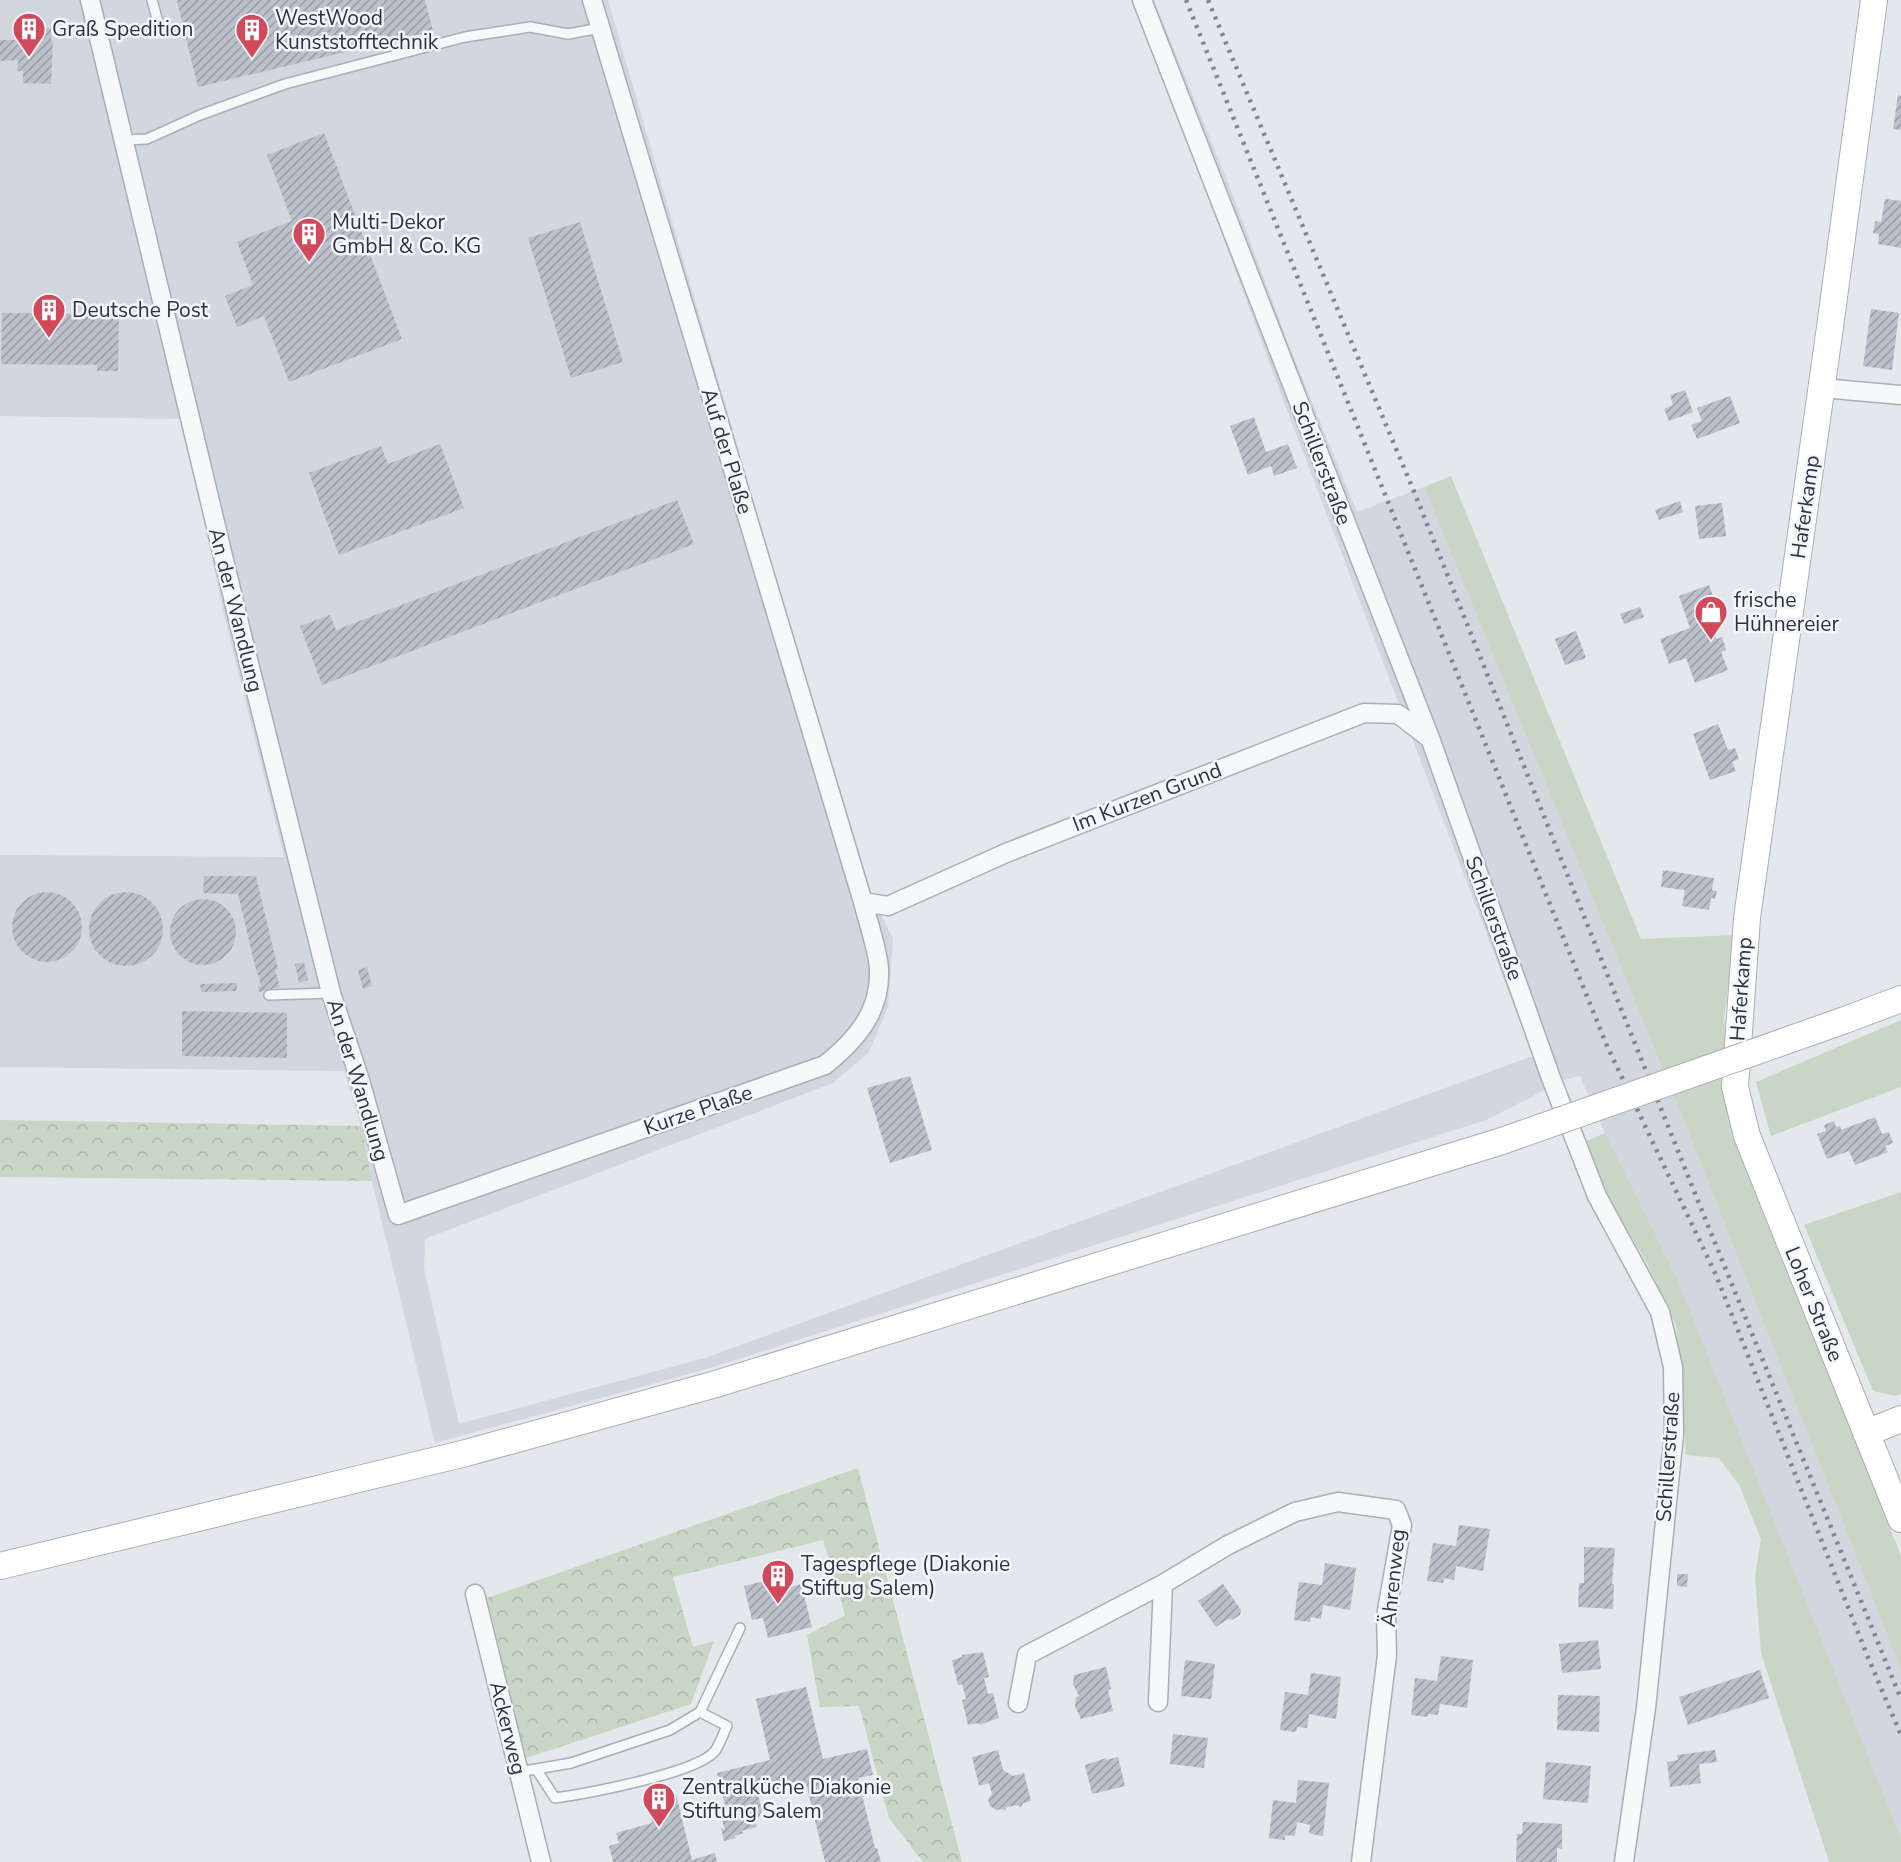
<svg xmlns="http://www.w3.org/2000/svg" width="1901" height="1862" viewBox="0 0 1901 1862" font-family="'Nunito Sans',sans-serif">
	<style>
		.built { fill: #d2d6de }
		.grass { fill: #c9d6c5 }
		.forest { fill: url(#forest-crowns) }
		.building { fill: url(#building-hatch) }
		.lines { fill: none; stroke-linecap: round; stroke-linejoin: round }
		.lane-casing { stroke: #a9aeb7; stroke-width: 12 }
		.street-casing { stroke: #a9aeb7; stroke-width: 21 }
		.secondary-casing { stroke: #a9aeb7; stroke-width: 28 }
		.lane { stroke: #f7f8fa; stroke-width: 9 }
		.street { stroke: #f7f8fa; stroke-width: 18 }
		.secondary { stroke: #fff; stroke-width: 26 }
		.rail { stroke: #7d8696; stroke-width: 4.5; stroke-dasharray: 3 6; stroke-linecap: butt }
		.secondary-bridge-casing { stroke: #a9aeb7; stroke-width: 28; stroke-linecap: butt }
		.secondary-bridge { stroke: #fff; stroke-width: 26 }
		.labels { text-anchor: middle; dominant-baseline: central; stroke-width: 5; stroke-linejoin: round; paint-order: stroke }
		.poi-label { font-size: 21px; fill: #2b3445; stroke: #f4f6f9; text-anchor: start }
		.street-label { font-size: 21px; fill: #2b3445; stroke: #f4f6f9 }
	</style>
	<defs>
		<pattern id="forest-crowns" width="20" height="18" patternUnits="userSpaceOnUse" patternTransform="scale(1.5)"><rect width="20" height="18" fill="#c9d6c5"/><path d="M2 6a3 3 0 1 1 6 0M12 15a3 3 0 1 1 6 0" fill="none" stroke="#adb8ab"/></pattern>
		<pattern id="building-hatch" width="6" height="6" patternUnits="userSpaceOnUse" patternTransform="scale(1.5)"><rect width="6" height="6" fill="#bbc0ca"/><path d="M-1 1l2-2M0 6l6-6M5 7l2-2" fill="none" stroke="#989da6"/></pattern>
	</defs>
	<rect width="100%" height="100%" fill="#e4e7ec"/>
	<path class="built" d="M 0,0 L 608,0 L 862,876 L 893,939 L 888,1007 L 869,1052 L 833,1083 L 425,1239 L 424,1268 L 459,1424 L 705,1358 L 1533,1056 L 1279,389 L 1136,0 L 1154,0 L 1229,185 L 1290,348 L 1357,512 L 1424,487 L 1683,1119 L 1901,1670 L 1901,1838 L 1773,1522 L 1580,1076 L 1564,1080 L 1486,1120 L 707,1369 L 435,1443 L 372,1181 L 361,1126 L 344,1071 L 0,1067 L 0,855 L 284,857 L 224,615 L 182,419 L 0,416 Z"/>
	<path class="grass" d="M 1451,476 L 1641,939 L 1736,935 L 1724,1016 L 1728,1096 L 1840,1402 L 1901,1556 L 1901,1670 L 1683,1119 L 1424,487 Z
		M 1901,1020 L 1901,1087 L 1771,1136 L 1756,1082 Z
		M 1605,1133 L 1679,1283 L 1901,1838 L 1901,1862 L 1829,1862 L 1761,1653 L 1755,1577 L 1761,1539 L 1739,1485 L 1719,1458 L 1686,1455 L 1676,1325 L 1648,1265 L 1606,1193 L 1584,1142 Z
		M 1901,1192 L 1901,1394 L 1895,1396 L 1873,1391 L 1804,1225 Z"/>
	<path class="forest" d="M 0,1120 L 361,1126 L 372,1181 L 0,1177 Z
		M 858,1468 L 962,1862 L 923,1862 L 889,1818 L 859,1706 L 820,1707 L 807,1635 L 845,1615 L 823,1540 L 673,1577 L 693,1647 L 714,1641 L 691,1704 L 526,1758 L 487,1598 Z"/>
	<path class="building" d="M 177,0 L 425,0 L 433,31 L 198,87 L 184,31 L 189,30 L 186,22 L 182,23 Z
		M 30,28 L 51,28 L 51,40 L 53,41 L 51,84 L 23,83 L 23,71 L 17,71 L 18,60 L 0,61 L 0,40 L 27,40 Z
		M 1898,95 L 1901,96 L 1901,130 L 1893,129 Z
		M 324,133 L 402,339 L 289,382 L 264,316 L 237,327 L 225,296 L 253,285 L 237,242 L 292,221 L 267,155 Z
		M 1885,199 L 1901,201 L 1901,248 L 1878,244 L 1879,234 L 1873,233 L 1875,221 L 1881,222 Z
		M 580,222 L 623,362 L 571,378 L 528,238 Z
		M 1871,309 L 1899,313 L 1892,370 L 1863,366 Z
		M 2,313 L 119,314 L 118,371 L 97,371 L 97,365 L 1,364 Z
		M 1685,390 L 1693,412 L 1669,421 L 1664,409 L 1673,405 L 1670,395 Z
		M 1730,396 L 1740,423 L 1697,439 L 1691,425 L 1702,421 L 1697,408 Z
		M 1254,417 L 1266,452 L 1288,444 L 1297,468 L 1274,476 L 1271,466 L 1248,475 L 1230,426 Z
		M 440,444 L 464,508 L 339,555 L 309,473 L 381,446 L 388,464 Z
		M 677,500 L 694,544 L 322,685 L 300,626 L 330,615 L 336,630 Z
		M 1680,501 L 1683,512 L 1659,520 L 1655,510 Z
		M 1722,503 L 1726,536 L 1699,539 L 1695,506 Z
		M 1709,585 L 1717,607 L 1705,611 L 1717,639 L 1722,637 L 1726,650 L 1721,652 L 1728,670 L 1695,683 L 1686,658 L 1669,664 L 1660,639 L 1690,628 L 1679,596 Z
		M 1640,607 L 1644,617 L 1624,624 L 1620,614 Z
		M 1576,631 L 1586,658 L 1565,665 L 1555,639 Z
		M 1718,724 L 1728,750 L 1735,748 L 1739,759 L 1732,762 L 1736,771 L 1710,780 L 1693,734 Z
		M 1663,870 L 1714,878 L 1712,890 L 1717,891 L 1715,899 L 1711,898 L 1709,910 L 1682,906 L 1685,890 L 1661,887 Z
		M 204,876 L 256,876 L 278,969 L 275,970 L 280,987 L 259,992 L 258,986 L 261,986 L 258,974 L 257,974 L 238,894 L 203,893 Z
		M12 927a35 35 0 1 1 70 0a35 35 0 1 1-70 0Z
		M89 929a37 37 0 1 1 74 0a37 37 0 1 1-74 0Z
		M170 932a33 33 0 1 1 66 0a33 33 0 1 1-66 0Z
		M 304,962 L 308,980 L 299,983 L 295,964 Z
		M 367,967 L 372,986 L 363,989 L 358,970 Z
		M 237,983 L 237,991 L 201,992 L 200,984 Z
		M 182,1011 L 287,1013 L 287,1058 L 182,1056 Z
		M 910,1076 L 932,1150 L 890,1163 L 867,1088 Z
		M 1875,1117 L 1882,1134 L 1889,1132 L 1893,1143 L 1885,1146 L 1888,1152 L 1855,1165 L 1849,1151 L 1827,1159 L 1817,1134 L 1826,1131 L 1824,1125 L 1834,1121 L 1836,1127 L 1840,1126 L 1841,1130 Z
		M 1459,1525 L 1490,1529 L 1483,1571 L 1456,1566 L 1454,1580 L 1444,1578 L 1443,1583 L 1427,1581 L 1433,1543 L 1456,1546 Z
		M 1584,1547 L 1615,1548 L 1612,1584 L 1614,1584 L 1613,1609 L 1578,1607 L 1579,1583 L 1584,1583 Z
		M 1325,1563 L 1356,1568 L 1350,1610 L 1323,1605 L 1321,1619 L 1311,1617 L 1310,1622 L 1294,1620 L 1299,1582 L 1322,1585 Z
		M 1677,1574 L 1688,1574 L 1687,1587 L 1677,1586 Z
		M 788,1575 L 791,1587 L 801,1584 L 812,1627 L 768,1638 L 763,1618 L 752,1620 L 744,1586 Z
		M 1223,1584 L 1241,1610 L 1240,1615 L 1232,1620 L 1228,1619 L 1216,1627 L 1198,1601 Z
		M 1598,1640 L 1601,1669 L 1562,1673 L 1559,1644 Z
		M 983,1652 L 989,1677 L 984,1678 L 988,1694 L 993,1693 L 999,1718 L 979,1725 L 978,1723 L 968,1725 L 962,1700 L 966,1699 L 962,1684 L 958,1685 L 952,1660 L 962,1657 L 962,1655 Z
		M 1441,1656 L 1473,1660 L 1467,1708 L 1440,1704 L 1438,1715 L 1428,1714 L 1428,1717 L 1411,1715 L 1415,1678 L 1437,1681 Z
		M 1185,1660 L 1215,1664 L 1211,1699 L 1181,1696 Z
		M 1106,1667 L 1111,1689 L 1108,1690 L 1113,1711 L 1081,1719 L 1075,1706 L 1076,1697 L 1079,1696 L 1073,1684 L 1074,1675 Z
		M 1760,1670 L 1769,1698 L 1688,1725 L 1679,1697 Z
		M 1311,1673 L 1341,1677 L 1336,1719 L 1309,1714 L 1307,1728 L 1297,1727 L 1296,1732 L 1280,1730 L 1285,1692 L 1308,1695 Z
		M 806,1687 L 823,1759 L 867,1749 L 873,1775 L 858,1778 L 875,1848 L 877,1848 L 881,1862 L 825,1862 L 806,1783 L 758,1794 L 762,1811 L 755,1824 L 757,1825 L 756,1827 L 741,1831 L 744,1833 L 734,1836 L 736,1838 L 724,1841 L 721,1828 L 725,1830 L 722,1820 L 726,1821 L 723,1811 L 727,1813 L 717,1773 L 770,1760 L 756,1699 Z
		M 1558,1695 L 1600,1696 L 1599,1732 L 1557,1730 Z
		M 1173,1734 L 1208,1738 L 1204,1768 L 1170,1764 Z
		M 998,1750 L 1003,1770 L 1013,1776 L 1024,1773 L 1031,1801 L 1023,1803 L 1021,1807 L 1017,1805 L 1007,1807 L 1005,1811 L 1002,1809 L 996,1810 L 990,1806 L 988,1799 L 992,1794 L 989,1783 L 979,1786 L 972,1757 Z
		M 1715,1750 L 1717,1762 L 1699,1764 L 1701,1783 L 1670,1787 L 1667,1762 L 1678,1760 L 1677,1755 Z
		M 1118,1757 L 1125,1786 L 1092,1794 L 1085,1765 L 1106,1758 L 1106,1760 Z
		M 1546,1762 L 1591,1766 L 1588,1803 L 1543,1799 Z
		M 1298,1780 L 1329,1783 L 1323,1836 L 1311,1834 L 1309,1832 L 1310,1825 L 1297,1822 L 1295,1836 L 1285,1835 L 1285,1840 L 1269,1838 L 1273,1800 L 1296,1803 Z
		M 676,1794 L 692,1860 L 715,1853 L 717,1862 L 613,1862 L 609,1846 L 619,1843 L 616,1833 L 652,1823 L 646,1801 Z
		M 1523,1822 L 1562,1824 L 1562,1849 L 1557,1848 L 1557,1862 L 1516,1862 L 1517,1834 L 1522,1834 Z"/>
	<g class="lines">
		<g class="lane-casing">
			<path id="lane" d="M 152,0 L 158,22
				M 124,140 L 147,139 L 200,115 L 285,84 L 465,37 L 530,27 L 568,34 L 600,28
				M 269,995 L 331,993
				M 536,1769 L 555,1798 C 585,1794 698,1773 715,1751 C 720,1744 723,1734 727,1726 L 700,1712
				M 519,1772 L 571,1763 L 670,1730 L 700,1712 L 740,1628"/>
		</g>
		<g class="street-casing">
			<path id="street" d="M 90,0 L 241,631 L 331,993 L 359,1077 L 398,1215 L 825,1065 C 856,1040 881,1012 879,969 C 878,950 868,922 863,902 L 592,0
				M 1142,0 L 1430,738 L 1551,1078 L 1597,1196 L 1660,1312 L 1673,1367 L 1674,1434 L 1646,1708 L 1624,1862
				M 1822,388 L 1901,395
				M 863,902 L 888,906 L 1006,853 L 1364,713 L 1398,714 L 1428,737
				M 475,1594 L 541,1862
				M 1158,1702 L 1163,1584
				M 1018,1703 L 1027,1655 L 1163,1584 L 1228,1545 L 1295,1512 L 1338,1502 L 1396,1510 L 1402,1525 L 1386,1616 L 1387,1655 L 1361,1862"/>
		</g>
		<g class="secondary-casing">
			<path id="secondary" d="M 1874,0 L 1830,327 L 1747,918 L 1735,1087 L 1747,1136 L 1901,1519
				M 1845,1020 L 1901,999
				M 1866,1433 L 1901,1419
				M 0,1566 L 466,1453 L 716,1384 L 1502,1141"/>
		</g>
		<use href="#lane" class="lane"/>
		<use href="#street" class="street"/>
		<use href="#secondary" class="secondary"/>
		<path class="rail" d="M 1186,0 L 1607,1046 L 1716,1275 L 1867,1655 L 1901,1735
			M 1208,0 L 1415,494 L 1700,1206 L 1901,1699"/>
		<g class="secondary-bridge-casing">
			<path id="secondary-bridge" d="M 1502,1141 L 1845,1020"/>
		</g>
		<use href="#secondary-bridge" class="secondary-bridge"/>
	</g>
	<defs>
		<g id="building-pin" transform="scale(1.725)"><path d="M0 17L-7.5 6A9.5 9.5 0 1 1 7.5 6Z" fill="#d1495b" stroke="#f4f6f9"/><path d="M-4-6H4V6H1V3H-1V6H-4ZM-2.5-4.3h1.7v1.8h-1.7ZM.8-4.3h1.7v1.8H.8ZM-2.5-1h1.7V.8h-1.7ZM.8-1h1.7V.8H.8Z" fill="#fff"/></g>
		<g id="shop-pin" transform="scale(1.725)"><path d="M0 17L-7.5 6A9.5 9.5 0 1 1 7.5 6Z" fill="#d1495b" stroke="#f4f6f9"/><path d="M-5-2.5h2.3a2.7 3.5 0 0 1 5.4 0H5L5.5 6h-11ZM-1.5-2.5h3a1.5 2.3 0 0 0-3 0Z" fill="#fff"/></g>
	</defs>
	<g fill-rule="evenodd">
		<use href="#building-pin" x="29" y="29"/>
		<use href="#building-pin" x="252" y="30"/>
		<use href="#building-pin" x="309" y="234"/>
		<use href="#building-pin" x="49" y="310"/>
		<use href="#shop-pin" x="1711" y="612"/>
		<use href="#building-pin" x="778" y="1576"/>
		<use href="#building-pin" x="659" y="1799"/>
	</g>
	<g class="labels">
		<g class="poi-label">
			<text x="275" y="18">WestWood<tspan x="275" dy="24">Kunststofftechnik</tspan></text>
			<text x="52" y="29">Graß Spedition</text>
			<text x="332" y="222">Multi-Dekor<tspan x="332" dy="24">GmbH &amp; Co. KG</tspan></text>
			<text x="72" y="310">Deutsche Post</text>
			<text x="1734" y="600">frische<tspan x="1734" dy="24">Hühnereier</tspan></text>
			<text x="801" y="1564">Tagespflege (Diakonie<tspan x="801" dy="24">Stiftug Salem)</tspan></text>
			<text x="682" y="1787">Zentralküche Diakonie<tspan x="682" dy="24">Stiftung Salem</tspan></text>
		</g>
		<g class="street-label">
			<text transform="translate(727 451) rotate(73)">Auf der Plaße</text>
			<text transform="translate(1322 463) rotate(69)">Schillerstraße</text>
			<text transform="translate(1805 507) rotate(-82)">Haferkamp</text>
			<text transform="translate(236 610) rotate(76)">An der Wandlung</text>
			<text transform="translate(1147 797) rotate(-21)">Im Kurzen Grund</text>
			<text transform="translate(1494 918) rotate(70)">Schillerstraße</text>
			<text transform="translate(1741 989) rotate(-86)">Haferkamp</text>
			<text transform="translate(358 1080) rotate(73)">An der Wandlung</text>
			<text transform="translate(698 1110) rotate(-19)">Kurze Plaße</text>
			<text transform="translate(1814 1304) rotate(68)">Loher Straße</text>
			<text transform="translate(1668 1457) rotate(-86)">Schillerstraße</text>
			<text transform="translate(1393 1578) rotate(-84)">Ährenweg</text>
			<text transform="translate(508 1728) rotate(76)">Ackerweg</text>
		</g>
	</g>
</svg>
